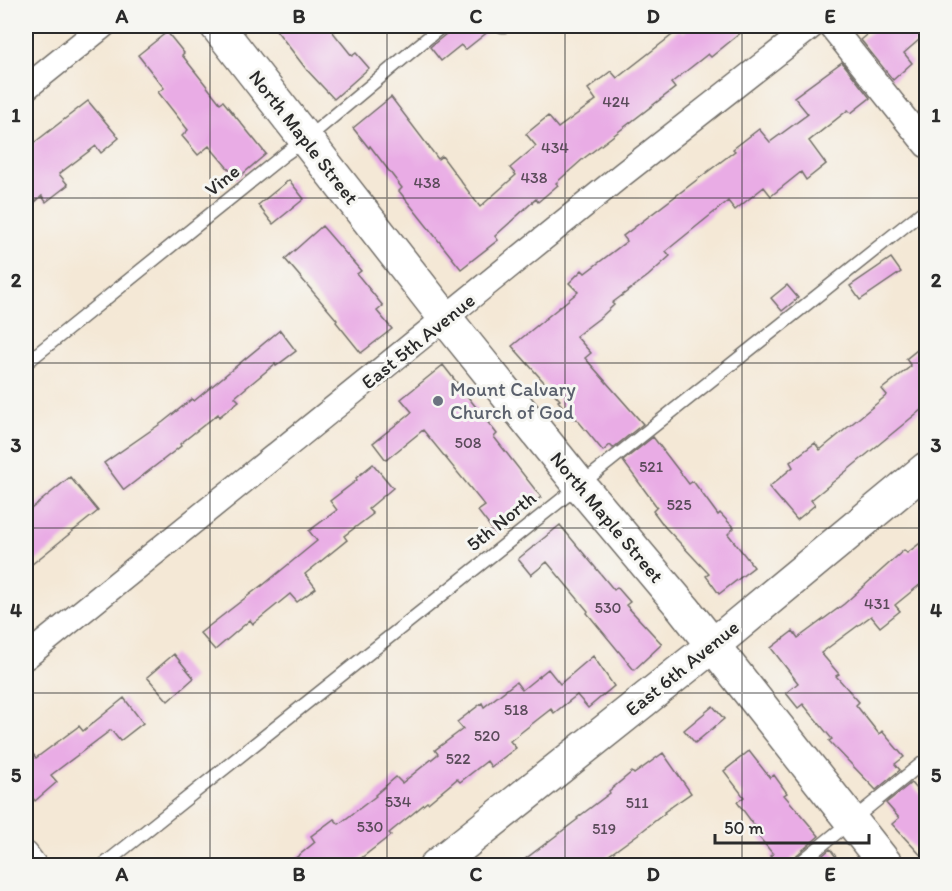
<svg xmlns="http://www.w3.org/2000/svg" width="952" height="891" viewBox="0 0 952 891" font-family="Itim,sans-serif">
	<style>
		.building { fill: #e9ace5 }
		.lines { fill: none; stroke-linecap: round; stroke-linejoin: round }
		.lane-casing { stroke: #716d67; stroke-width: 15 }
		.street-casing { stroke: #716d67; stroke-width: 27 }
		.secondary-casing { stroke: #716d67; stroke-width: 36 }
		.lane { stroke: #fff; stroke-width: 12 }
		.street { stroke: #fff; stroke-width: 24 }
		.secondary { stroke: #fff; stroke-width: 33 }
		.grid { fill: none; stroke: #2b2b2b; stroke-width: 1.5; stroke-opacity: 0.55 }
		.worship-dot { fill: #6b7280; stroke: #f6f6f2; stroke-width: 2 }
		.labels { text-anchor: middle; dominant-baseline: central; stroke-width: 6; stroke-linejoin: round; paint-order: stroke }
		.number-label { font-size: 16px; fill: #5a4b5a }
		.street-label { font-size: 20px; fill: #2b2b2b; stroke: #f6f6f2 }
		.worship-label { font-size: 20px; fill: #5b616d; stroke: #f6f6f2; text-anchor: start }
		.neatline { fill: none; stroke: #2b2b2b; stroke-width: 2 }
		.grid-label { font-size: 20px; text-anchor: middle; font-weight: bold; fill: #2b2b2b }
	</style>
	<rect width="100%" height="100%" fill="#f6f6f2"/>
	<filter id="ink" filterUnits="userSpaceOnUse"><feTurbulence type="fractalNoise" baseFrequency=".0167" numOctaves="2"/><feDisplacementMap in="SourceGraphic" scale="12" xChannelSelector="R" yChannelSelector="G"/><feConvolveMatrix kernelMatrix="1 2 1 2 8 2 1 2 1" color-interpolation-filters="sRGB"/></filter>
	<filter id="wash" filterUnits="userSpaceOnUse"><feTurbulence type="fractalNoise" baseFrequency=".008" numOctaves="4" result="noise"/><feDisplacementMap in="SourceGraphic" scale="24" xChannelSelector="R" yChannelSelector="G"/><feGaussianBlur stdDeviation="1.35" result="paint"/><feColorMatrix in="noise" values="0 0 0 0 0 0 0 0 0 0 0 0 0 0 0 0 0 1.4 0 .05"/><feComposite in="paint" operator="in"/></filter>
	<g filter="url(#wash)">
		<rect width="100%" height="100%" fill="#f4e8d6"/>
		<g id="blocks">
			<path class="building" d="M 273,26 L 328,26 L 352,56 L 356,53 L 369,68 L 334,99 L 306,69 Z
				M 456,26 L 494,27 L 465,50 L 461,45 L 441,61 L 430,47 Z
				M 692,26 L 749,26 L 711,57 L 708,54 L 671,83 L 675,88 L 583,159 L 556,183 L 558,185 L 538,202 L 536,199 L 495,236 L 498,240 L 461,269 L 399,191 L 402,188 L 370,146 L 369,148 L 353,128 L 391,97 L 438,159 L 442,156 L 480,207 L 516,175 L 510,168 L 536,146 L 526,134 L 548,116 L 558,128 L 596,100 L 588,89 L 611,71 L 617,78 L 680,29 L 683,33 Z
				M 878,26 L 927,26 L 927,33 L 904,53 L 912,63 L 893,80 L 861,40 Z
				M 167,32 L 184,53 L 182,55 L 220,103 L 223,101 L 266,154 L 237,179 L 209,146 L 198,155 L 182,136 L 188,130 L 158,92 L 164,88 L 138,55 Z
				M 842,62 L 870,98 L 851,113 L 848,110 L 809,141 L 826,164 L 806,180 L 801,172 L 771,196 L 764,187 L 735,210 L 728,201 L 666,251 L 670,256 L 648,276 L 612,303 L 614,305 L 601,317 L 576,336 L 591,353 L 585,358 L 643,424 L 613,448 L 610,445 L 603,451 L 575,417 L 573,419 L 558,401 L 560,400 L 512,346 L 578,292 L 569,283 L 582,270 L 585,273 L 627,241 L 623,236 L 735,151 L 733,149 L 759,129 L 770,142 L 808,114 L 794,97 Z
				M 88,101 L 119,138 L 101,153 L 96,146 L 59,174 L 68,185 L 46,202 L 42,196 L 26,210 L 26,149 Z
				M 289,180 L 304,199 L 273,224 L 258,205 Z
				M 322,226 L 361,271 L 357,274 L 383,306 L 377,311 L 392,329 L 361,353 L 336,322 L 337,320 L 285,259 Z
				M 891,258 L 901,272 L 860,300 L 850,286 Z
				M 787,285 L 798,298 L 782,311 L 771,298 Z
				M 280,330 L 296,351 L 276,366 L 275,364 L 235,397 L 239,401 L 219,417 L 218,414 L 180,444 L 181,446 L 124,490 L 104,463 L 163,422 L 192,399 L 194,401 Z
				M 927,342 L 927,405 L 811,500 L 815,505 L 797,520 L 769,487 L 793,467 L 790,462 L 815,443 L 820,450 L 887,395 L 882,389 L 911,366 L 906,359 Z
				M 443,365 L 497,434 L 494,437 L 541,497 L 495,533 L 478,511 L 485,506 L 423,430 L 386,460 L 373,443 L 412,412 L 401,399 Z
				M 653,437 L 689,484 L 693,481 L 718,515 L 720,513 L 734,528 L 728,534 L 754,567 L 719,594 L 706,576 L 709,574 L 665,527 L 653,511 L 657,507 L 623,461 Z
				M 373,464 L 393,488 L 368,509 L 373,514 L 344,536 L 347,540 L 305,574 L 316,588 L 297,602 L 290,594 L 253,624 L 250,620 L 215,650 L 200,633 L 262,585 L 262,586 L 317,541 L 309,531 L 337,510 L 330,501 L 357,480 L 356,478 Z
				M 70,477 L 98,511 L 26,569 L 26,513 Z
				M 560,525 L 614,590 L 617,587 L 630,602 L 626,605 L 662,644 L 634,670 L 587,613 L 588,611 L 547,562 L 531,575 L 518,559 Z
				M 927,538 L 927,579 L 895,605 L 900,611 L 880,627 L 871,616 L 821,653 L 839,674 L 836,676 L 859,702 L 856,705 L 879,734 L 882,731 L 904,757 L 895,764 L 900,770 L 876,790 L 829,741 L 832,739 L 803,704 L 798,708 L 786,693 L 798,683 L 771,648 L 793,631 L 798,638 L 844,604 L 904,550 L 907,553 Z
				M 174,654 L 194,678 L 168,701 L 147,677 Z
				M 593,656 L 614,686 L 588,708 L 577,695 L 554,713 L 551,709 L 510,741 L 516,748 L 491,767 L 487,761 L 460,782 L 457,779 L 428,803 L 427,802 L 389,833 L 391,835 L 351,866 L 286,866 L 315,842 L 311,836 L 334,819 L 339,824 L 376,796 L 375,795 L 396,777 L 402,783 L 438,754 L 435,750 L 463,729 L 457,722 L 482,703 L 484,707 L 516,682 L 522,690 L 548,669 L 560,684 Z
				M 124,698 L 143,723 L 120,741 L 111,730 L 51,775 L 57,782 L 35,801 L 26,789 L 26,745 L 36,758 L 79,726 L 83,731 Z
				M 713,706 L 724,719 L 695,743 L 684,730 Z
				M 749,751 L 770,778 L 774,775 L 787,793 L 784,795 L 819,836 L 791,860 L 788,866 L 778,866 L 770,856 L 773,854 L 754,831 L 757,829 L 737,802 L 744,797 L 724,771 Z
				M 663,753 L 691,793 L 664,812 L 665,813 L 641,832 L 594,866 L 516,866 L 578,819 L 577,818 L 610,793 L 609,791 L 632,772 L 634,774 Z
				M 911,783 L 927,802 L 927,862 L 892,824 L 899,818 L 886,803 Z
				M 830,849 L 843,866 L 810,866 Z"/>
		</g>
	</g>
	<g filter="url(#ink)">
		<use href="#blocks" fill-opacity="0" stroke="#716d67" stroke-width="1.5"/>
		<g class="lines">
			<g class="lane-casing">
				<path id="lane" d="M 502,26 L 505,26
					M 26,363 L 285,154 L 305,140 L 442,26
					M 102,866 L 926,209
					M 796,866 L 926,760"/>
			</g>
			<g class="street-casing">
				<path id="street" d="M 831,26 L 926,145
					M 26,88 L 103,26
					M 26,657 L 623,174 L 812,26
					M 26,854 L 35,866"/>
			</g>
			<g class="secondary-casing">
				<path id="secondary" d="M 217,26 L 446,319 L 579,484 L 684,609 L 887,866
					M 436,866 L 712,646 L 926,469"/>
			</g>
			<use href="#lane" class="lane"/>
			<use href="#street" class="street"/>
			<use href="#secondary" class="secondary"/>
		</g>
	</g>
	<path class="grid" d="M 210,26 L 210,866M 387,26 L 387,866M 565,26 L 565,866M 742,26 L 742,866M 26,198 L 926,198M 26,363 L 926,363M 26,528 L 926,528M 26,693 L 926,693"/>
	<circle class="worship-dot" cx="438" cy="401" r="6"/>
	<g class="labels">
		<g class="number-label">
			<text x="616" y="101">424</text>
			<text x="555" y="147">434</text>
			<text x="534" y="177">438</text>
			<text x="427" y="182">438</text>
			<text x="468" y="442">508</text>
			<text x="651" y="466">521</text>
			<text x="679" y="504">525</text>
			<text x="877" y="603">431</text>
			<text x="608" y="607">530</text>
			<text x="516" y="709">518</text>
			<text x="487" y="735">520</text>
			<text x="458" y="758">522</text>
			<text x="398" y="801">534</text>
			<text x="637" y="802">511</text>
			<text x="370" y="826">530</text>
			<text x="604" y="828">519</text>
		</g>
		<g class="street-label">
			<text transform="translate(304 137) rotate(52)">North Maple Street</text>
			<text transform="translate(222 180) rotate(-39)">Vine</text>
			<text transform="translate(418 341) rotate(-39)">East 5th Avenue</text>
			<text transform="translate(607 517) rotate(50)">North Maple Street</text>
			<text transform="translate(501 521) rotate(-39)">5th North</text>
			<text transform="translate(682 668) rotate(-39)">East 6th Avenue</text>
		</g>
		<g class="worship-label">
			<text x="450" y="389">Mount Calvary<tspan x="450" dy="23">Church of God</tspan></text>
		</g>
	</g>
	<rect width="952" height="891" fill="none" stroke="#f6f6f2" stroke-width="66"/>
	<path d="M715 834v9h154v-9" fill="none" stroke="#2b2b2b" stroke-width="3"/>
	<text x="724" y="834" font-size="18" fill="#2b2b2b" stroke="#f6f6f2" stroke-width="4.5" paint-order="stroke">50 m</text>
	<rect x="33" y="33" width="886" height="825" class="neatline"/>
	<g class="grid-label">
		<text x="122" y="23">A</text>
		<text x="299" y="23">B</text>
		<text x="476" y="23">C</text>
		<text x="653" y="23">D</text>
		<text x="830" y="23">E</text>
		<text x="16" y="122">1</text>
		<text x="936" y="122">1</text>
		<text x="16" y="287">2</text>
		<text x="936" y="287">2</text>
		<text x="16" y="452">3</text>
		<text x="936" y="452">3</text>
		<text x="16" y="617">4</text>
		<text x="936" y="617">4</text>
		<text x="16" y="782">5</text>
		<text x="936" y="782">5</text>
		<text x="122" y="881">A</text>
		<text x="299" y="881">B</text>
		<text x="476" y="881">C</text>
		<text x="653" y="881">D</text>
		<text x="830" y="881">E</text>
	</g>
</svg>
